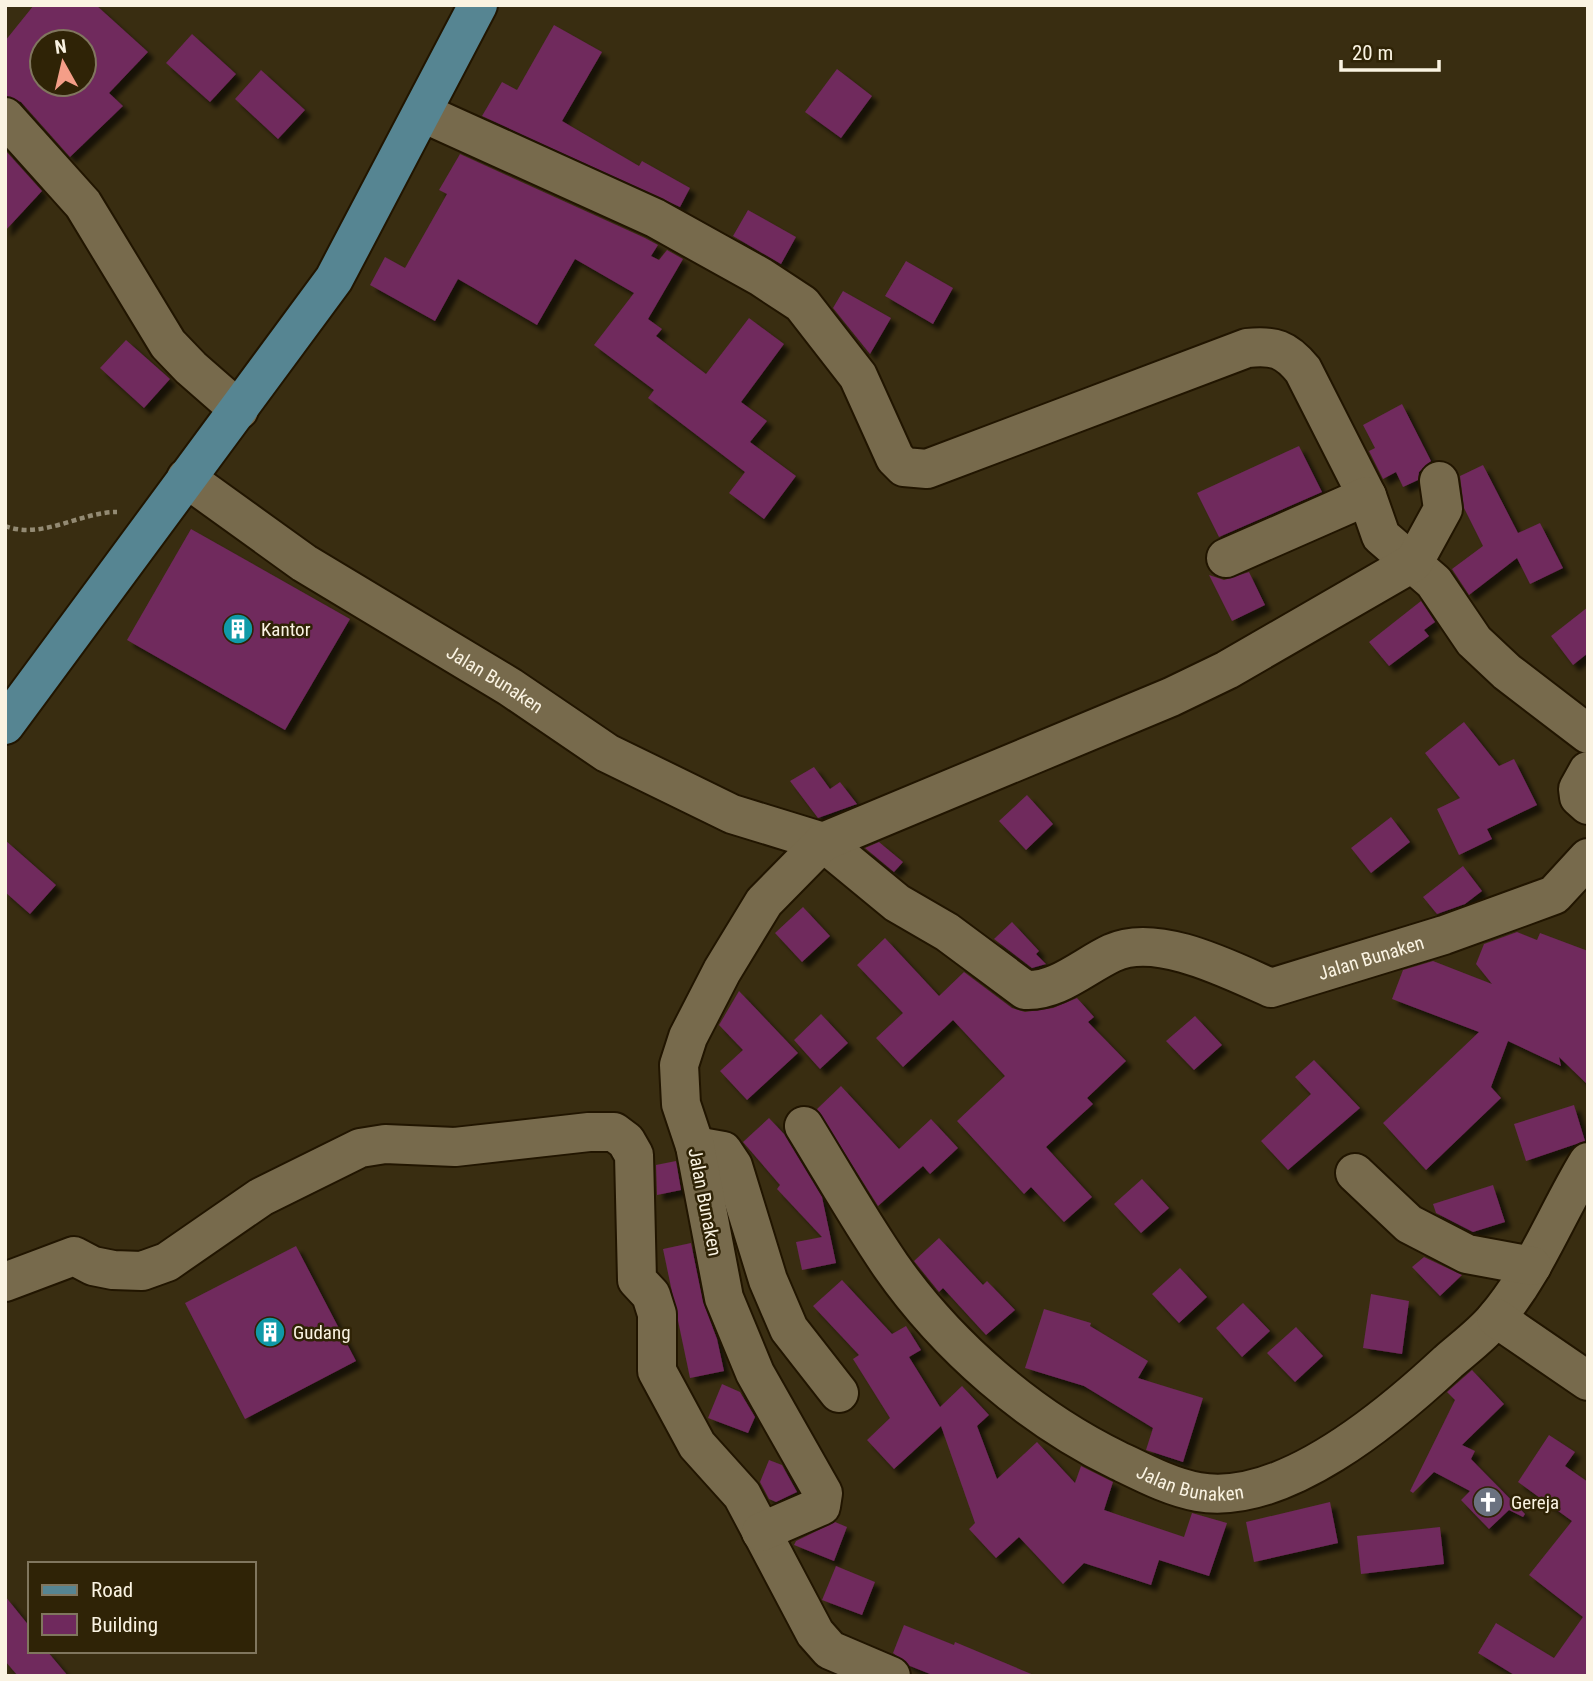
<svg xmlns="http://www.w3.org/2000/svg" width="1593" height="1681" viewBox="0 0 1593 1681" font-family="'Roboto Condensed',sans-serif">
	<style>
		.building { fill: #6f295d; fill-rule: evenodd; filter: url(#shadow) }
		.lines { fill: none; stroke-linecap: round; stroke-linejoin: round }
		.minor-casing { stroke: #211500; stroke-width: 42 }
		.major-casing { stroke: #211500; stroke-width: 42 }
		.path { stroke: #938a73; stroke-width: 4.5; stroke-dasharray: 5 3.5; stroke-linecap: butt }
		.minor { stroke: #776a4c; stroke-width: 38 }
		.major { stroke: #568592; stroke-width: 38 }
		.labels { text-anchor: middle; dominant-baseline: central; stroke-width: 5; stroke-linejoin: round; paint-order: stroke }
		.poi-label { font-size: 19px; fill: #faf3e2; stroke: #2f2306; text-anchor: start }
		.street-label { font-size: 19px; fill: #faf3e2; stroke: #2f2306 }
	</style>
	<defs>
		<filter id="shadow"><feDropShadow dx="6" dy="6" stdDeviation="2" flood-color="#0009"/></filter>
	</defs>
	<rect width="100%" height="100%" fill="#392d11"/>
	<path class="building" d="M 34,5 L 96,5 L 148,52 L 109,93 L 123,106 L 70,157 L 21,102 L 5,96 L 5,41 ZM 42,42 L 84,42 L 84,84 L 42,84 Z
		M 554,25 L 602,52 L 562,121 L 639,166 L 642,161 L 690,188 L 680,207 L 482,116 L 502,82 L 517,90 Z
		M 192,34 L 236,74 L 210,102 L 166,63 Z
		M 837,69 L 872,96 L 841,138 L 805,112 Z
		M 261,70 L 305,110 L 278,139 L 235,99 Z
		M 5,150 L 42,191 L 5,231 Z
		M 460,154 L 645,238 L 658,245 L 651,256 L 659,260 L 667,250 L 683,259 L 648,319 L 662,329 L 656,336 L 706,374 L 749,318 L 784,344 L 741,402 L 767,421 L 750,442 L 796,476 L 764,519 L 729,493 L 745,472 L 648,398 L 654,390 L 594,345 L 634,293 L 575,259 L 537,325 L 458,279 L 435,321 L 370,285 L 385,257 L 405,268 L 447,194 L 439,190 Z
		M 748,210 L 796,237 L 781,264 L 733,236 Z
		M 906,261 L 953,288 L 933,324 L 885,296 Z
		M 843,291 L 891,318 L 870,354 L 833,308 Z
		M 126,340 L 170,379 L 144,408 L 100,368 Z
		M 1402,404 L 1431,461 L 1419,472 L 1418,480 L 1403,487 L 1396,472 L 1383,479 L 1369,451 L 1375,448 L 1363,425 Z
		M 1299,446 L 1322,492 L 1219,537 L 1197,493 Z
		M 1483,465 L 1518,533 L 1540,523 L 1563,568 L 1530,584 L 1517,558 L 1469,595 L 1452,569 L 1483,546 L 1464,508 L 1460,476 Z
		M 191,529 L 350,619 L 285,730 L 127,640 Z
		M 1249,572 L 1265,605 L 1232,621 L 1209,575 L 1224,580 Z
		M 1421,601 L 1435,622 L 1424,630 L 1429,636 L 1389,666 L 1369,642 Z
		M 1588,607 L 1588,653 L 1573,665 L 1551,636 Z
		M 1464,722 L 1499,766 L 1514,759 L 1537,805 L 1487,829 L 1492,839 L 1459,855 L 1437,809 L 1460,798 L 1425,753 Z
		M 814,767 L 830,789 L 840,782 L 857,804 L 818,818 L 790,781 Z
		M 1027,795 L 1053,824 L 1026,850 L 999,821 Z
		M 1391,817 L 1410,842 L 1371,873 L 1351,848 Z
		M 5,840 L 56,885 L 30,914 L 5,892 Z
		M 879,842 L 903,862 L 894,872 L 865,848 Z
		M 1463,866 L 1482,891 L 1465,904 L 1437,914 L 1423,897 Z
		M 803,907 L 830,936 L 802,962 L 775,933 Z
		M 1012,922 L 1039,951 L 1036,954 L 1046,964 L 1032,968 L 994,939 Z
		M 1517,932 L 1537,940 L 1540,933 L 1588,951 L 1588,1085 L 1559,1057 L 1561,1066 L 1508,1041 L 1491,1087 L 1501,1098 L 1426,1170 L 1383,1123 L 1479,1032 L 1392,999 L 1403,970 L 1433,961 L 1492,984 L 1476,964 L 1484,944 Z
		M 885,938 L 939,996 L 964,972 L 1012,1008 L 1025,1012 L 1053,1008 L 1077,998 L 1094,1017 L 1088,1022 L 1126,1061 L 1087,1098 L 1093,1104 L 1046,1147 L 1092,1197 L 1064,1222 L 1031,1187 L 1024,1194 L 957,1121 L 1005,1076 L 953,1020 L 903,1067 L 876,1038 L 903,1013 L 857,965 Z
		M 739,991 L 798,1053 L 747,1100 L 720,1071 L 743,1050 L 719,1025 Z
		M 821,1014 L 848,1043 L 820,1069 L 794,1040 Z
		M 1195,1016 L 1222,1045 L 1194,1070 L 1166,1041 Z
		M 1314,1060 L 1360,1108 L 1288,1170 L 1261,1141 L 1311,1094 L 1295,1077 Z
		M 841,1086 L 899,1149 L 931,1119 L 958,1148 L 930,1174 L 923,1166 L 878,1206 L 817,1109 Z
		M 1574,1105 L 1585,1141 L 1526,1161 L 1514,1124 Z
		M 769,1118 L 784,1134 L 822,1197 L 836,1263 L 802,1270 L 796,1242 L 822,1237 L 777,1189 L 780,1185 L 743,1142 Z
		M 676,1161 L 681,1190 L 657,1195 L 656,1165 Z
		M 1142,1179 L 1169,1208 L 1141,1233 L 1114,1204 Z
		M 1493,1185 L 1505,1222 L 1473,1232 L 1436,1213 L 1433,1204 Z
		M 939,1238 L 983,1285 L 987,1281 L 1015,1310 L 986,1335 L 943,1288 L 939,1292 L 914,1261 Z
		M 691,1243 L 703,1302 L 717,1339 L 724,1371 L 690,1378 L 663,1249 Z
		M 296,1246 L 356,1361 L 245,1419 L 185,1303 Z
		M 1424,1257 L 1462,1275 L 1440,1296 L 1412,1267 Z
		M 1180,1268 L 1207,1297 L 1179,1323 L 1152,1294 Z
		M 842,1280 L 892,1334 L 906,1326 L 921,1350 L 909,1357 L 940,1407 L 962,1386 L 989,1415 L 977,1426 L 997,1479 L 1037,1442 L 1075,1483 L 1081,1466 L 1113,1482 L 1104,1510 L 1184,1537 L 1192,1513 L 1227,1523 L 1209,1576 L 1159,1560 L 1151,1585 L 1084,1563 L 1063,1584 L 1019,1537 L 996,1558 L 969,1529 L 975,1523 L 941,1426 L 894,1469 L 867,1440 L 890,1418 L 853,1359 L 859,1355 L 813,1306 Z
		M 1371,1294 L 1409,1301 L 1402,1354 L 1363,1348 Z
		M 1243,1303 L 1270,1331 L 1242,1357 L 1216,1328 Z
		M 1044,1309 L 1091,1323 L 1090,1326 L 1148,1361 L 1138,1378 L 1203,1398 L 1183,1462 L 1146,1450 L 1153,1428 L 1084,1386 L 1025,1368 Z
		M 1296,1327 L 1323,1356 L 1295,1382 L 1267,1353 Z
		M 1472,1370 L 1504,1404 L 1462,1445 L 1475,1451 L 1471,1459 L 1525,1514 L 1523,1517 L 1509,1510 L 1489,1529 L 1461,1500 L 1470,1491 L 1434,1472 L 1413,1493 L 1410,1491 L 1455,1400 L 1447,1392 Z
		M 722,1384 L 740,1392 L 755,1417 L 748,1433 L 708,1418 Z
		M 1549,1435 L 1575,1452 L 1565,1466 L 1588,1482 L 1588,1676 L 1516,1676 L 1478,1653 L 1496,1623 L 1554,1658 L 1583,1617 L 1529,1575 L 1572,1521 L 1518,1482 Z
		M 769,1460 L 782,1465 L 797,1492 L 776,1502 L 769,1499 L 760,1482 Z
		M 1330,1502 L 1338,1543 L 1254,1562 L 1246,1522 Z
		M 835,1522 L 847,1527 L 834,1561 L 794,1545 L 796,1541 Z
		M 1440,1527 L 1444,1564 L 1361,1574 L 1357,1536 Z
		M 836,1566 L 875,1582 L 862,1615 L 822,1600 Z
		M 5,1596 L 30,1627 L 30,1651 L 47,1651 L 68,1676 L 18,1676 L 5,1661 Z
		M 904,1625 L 954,1645 L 955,1642 L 1036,1676 L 935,1676 L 910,1666 L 893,1653 Z"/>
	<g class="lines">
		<g class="minor-casing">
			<g id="minor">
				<path d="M 423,113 L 655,218 L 761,277 L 802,304 L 858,376 L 895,458 L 904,467 L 927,469 L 1247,348 C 1274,345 1286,349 1303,370 L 1367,496"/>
				<path d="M 5,117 L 83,204 L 168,344 L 191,368 L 239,410"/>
				<path id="s1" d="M 186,478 L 304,563 L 510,687 L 607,753 L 732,814 L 823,842 L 897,903 L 947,932 L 1025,990 C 1057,992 1084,966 1112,953 C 1157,932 1230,970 1271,988 L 1444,935 L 1554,895 L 1588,858"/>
				<path d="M 1226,558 L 1367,496 L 1381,536 L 1434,582 L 1474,641 L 1507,672 L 1588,734"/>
				<path d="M 1588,771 L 1578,789 L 1579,797 L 1588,805"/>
				<path id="s2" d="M 804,1126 C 833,1173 860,1221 891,1266 C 947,1346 1029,1417 1117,1460 C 1142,1472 1170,1487 1198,1492 C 1283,1507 1390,1416 1448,1362 C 1464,1348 1483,1334 1496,1318 C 1535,1272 1557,1213 1588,1162"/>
				<path d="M 695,1146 L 723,1151 L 733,1166 L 768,1280 L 789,1329 L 839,1393"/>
				<path d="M 1355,1173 L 1409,1224 L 1467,1254 L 1532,1266"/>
				<path d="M 5,1282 L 74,1256 L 93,1266 L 113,1270 L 142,1271 L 167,1262 L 261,1197 L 360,1148 L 385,1144 L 455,1147 L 589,1132 L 614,1132 L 626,1141 L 634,1155 L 637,1280 L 651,1295 L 657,1314 L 657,1371 L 697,1445 L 742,1495 L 815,1633 L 830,1650 L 891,1676"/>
				<path d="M 1496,1318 L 1588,1381"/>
				<path d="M 761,1532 L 821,1506 L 823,1493 L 755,1373 L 724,1298 L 695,1146 L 681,1104 L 679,1065 L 688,1037 L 722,971 L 764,902 L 823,842 L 1171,697 L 1227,670 L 1414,562 L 1443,509 L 1439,481"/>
			</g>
		</g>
		<g class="major-casing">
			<path id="major" d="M 5,725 L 334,279 L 478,5"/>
		</g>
		<path class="path" d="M 5,526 C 42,540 80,512 117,512"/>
		<use href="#minor" class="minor"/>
		<use href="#major" class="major"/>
	</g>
	<defs>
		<g id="building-disc" transform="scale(1.575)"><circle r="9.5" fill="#0f9aa8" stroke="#2f2306"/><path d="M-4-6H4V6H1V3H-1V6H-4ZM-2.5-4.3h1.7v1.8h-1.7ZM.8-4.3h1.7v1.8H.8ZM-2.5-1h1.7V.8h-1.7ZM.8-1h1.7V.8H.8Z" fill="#fff"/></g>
		<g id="church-disc" transform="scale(1.575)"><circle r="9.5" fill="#6b7280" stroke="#2f2306"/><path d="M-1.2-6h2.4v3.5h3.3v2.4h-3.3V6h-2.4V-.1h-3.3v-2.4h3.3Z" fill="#fff"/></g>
	</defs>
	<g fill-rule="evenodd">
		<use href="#building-disc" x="238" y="629"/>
		<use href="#building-disc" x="270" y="1332"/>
		<use href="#church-disc" x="1488" y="1502"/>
	</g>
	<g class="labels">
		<g class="poi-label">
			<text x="261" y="629">Kantor</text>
			<text x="293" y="1332">Gudang</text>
			<text x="1511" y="1502">Gereja</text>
		</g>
		<g class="street-label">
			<text stroke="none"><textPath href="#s1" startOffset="369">Jalan Bunaken</textPath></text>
			<text stroke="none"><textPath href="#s1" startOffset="1356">Jalan Bunaken</textPath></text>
			<text transform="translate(705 1202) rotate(79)">Jalan Bunaken</text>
			<text stroke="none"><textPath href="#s2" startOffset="544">Jalan Bunaken</textPath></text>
		</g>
	</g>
	<rect width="1593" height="1681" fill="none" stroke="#faf3e2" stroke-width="14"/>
	<rect x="28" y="1562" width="228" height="91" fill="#2f2306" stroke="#80765e" stroke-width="2"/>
	<rect x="42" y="1585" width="35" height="10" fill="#568592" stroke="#80765e" stroke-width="2"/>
	<text x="91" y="1597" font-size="21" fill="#faf3e2">Road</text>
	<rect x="42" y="1614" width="35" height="21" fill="#6f295d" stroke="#80765e" stroke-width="2"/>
	<text x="91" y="1632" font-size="21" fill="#faf3e2">Building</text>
	<g transform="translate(63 63) rotate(352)"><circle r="33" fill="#2f2306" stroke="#80765e" stroke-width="2"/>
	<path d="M0-5L12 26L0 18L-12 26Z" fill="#f49e88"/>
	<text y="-10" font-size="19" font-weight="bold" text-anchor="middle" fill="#faf3e2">N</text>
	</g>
	<path d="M1341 60v10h98v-10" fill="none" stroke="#faf3e2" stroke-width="3.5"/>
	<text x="1352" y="60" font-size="21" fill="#faf3e2" stroke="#2f2306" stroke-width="5" paint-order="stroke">20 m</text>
</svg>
